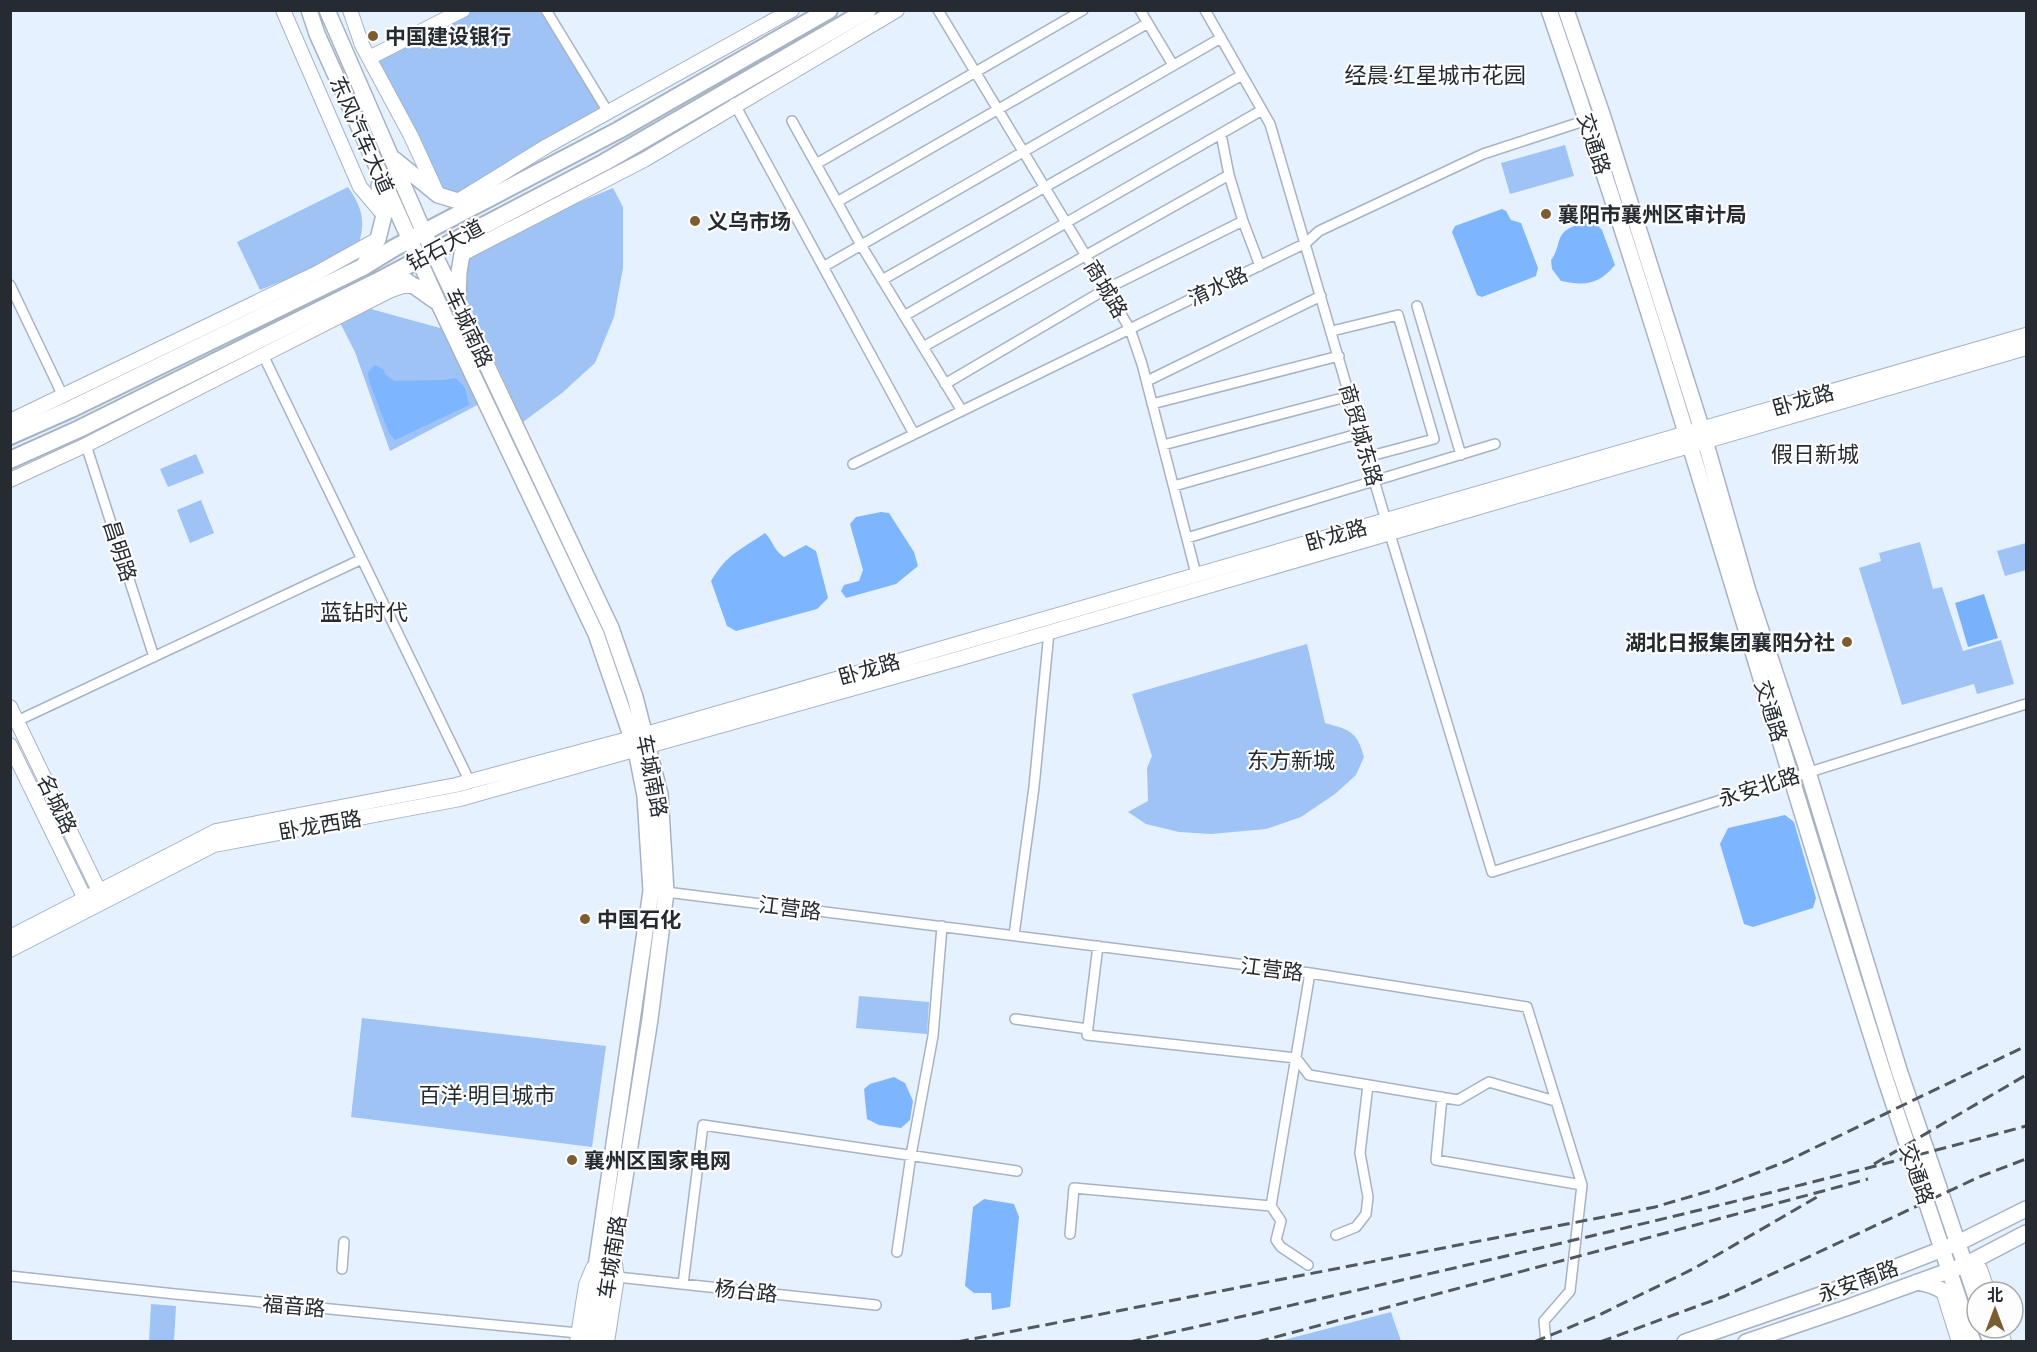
<svg xmlns="http://www.w3.org/2000/svg" width="2037" height="1352" viewBox="0 0 2037 1352" font-family="'Zilla Slab','Noto Sans SC',serif">
	<style>
		.green { fill: #9ec3f4 }
		.forest { fill: #7db5ff }
		.water { fill: #7ab1fb }
		.lines { fill: none; stroke-linecap: round; stroke-linejoin: round }
		.street-casing { stroke: #a7b3c4; stroke-width: 12 }
		.secondary-casing { stroke: #a7b3c4; stroke-width: 16 }
		.primary-casing { stroke: #a7b3c4; stroke-width: 18 }
		.highway-casing { stroke: #a7b3c4; stroke-width: 20 }
		.street { stroke: #fff; stroke-width: 9 }
		.secondary { stroke: #fff; stroke-width: 14 }
		.primary { stroke: #fff; stroke-width: 15 }
		.highway { stroke: #fff; stroke-width: 16 }
		.rail { stroke: #525860; stroke-width: 3; stroke-dasharray: 12 6; stroke-linecap: butt }
		.poi-dot { fill: #7b5d31; stroke: #fdfdfd; stroke-width: 2 }
		.labels { text-anchor: middle; dominant-baseline: central; stroke-width: 4.5; stroke-linejoin: round; paint-order: stroke }
		.poi-label { font-size: 21px; font-weight: bold; fill: #262b32; stroke: #fdfdfd; text-anchor: start }
		.street-label { font-size: 21px; fill: #262b32; stroke: #fdfdfd }
		.neighbourhood-label { font-size: 22px; fill: #262b32; stroke: #fdfdfd }
	</style>
	<rect width="100%" height="100%" fill="#e6f1ff"/>
	<path class="green" d="M 463,11 L 546,11 L 608,112 L 458,201 L 438,195 L 369,58 Z
		M 1565,145 L 1574,176 L 1510,194 L 1501,163 Z
		M 348,187 C 365,212 365,223 357,251 L 260,290 L 237,242 Z
		M 613,188 L 623,207 L 623,268 L 614,317 L 595,363 L 562,393 L 523,422 L 459,283 L 462,254 L 483,242 Z
		M 360,306 L 451,331 L 485,401 L 390,451 L 355,352 L 337,317 Z
		M 196,454 L 204,473 L 168,487 L 160,469 Z
		M 201,500 L 214,533 L 190,543 L 177,510 Z
		M 1920,542 L 1933,589 L 1942,587 L 1963,651 L 2001,640 L 2014,684 L 1977,694 L 1974,684 L 1902,705 L 1859,568 L 1881,561 L 1879,553 Z
		M 2026,543 L 2026,570 L 2005,576 L 1997,551 Z
		M 1307,644 L 1325,723 C 1350,730 1357,731 1364,757 L 1356,775 L 1335,794 L 1301,817 L 1266,829 L 1211,834 L 1179,832 L 1146,824 L 1128,812 L 1148,801 L 1147,768 L 1152,756 L 1132,694 Z
		M 859,996 L 929,1002 L 927,1034 L 856,1028 Z
		M 362,1018 L 606,1046 L 592,1147 L 351,1117 Z
		M 151,1304 L 176,1306 L 174,1341 L 149,1341 Z
		M 1391,1312 L 1401,1341 L 1280,1341 Z"/>
	<path class="forest" d="M 1502,209 L 1506,211 L 1511,220 L 1521,223 L 1538,268 L 1536,276 L 1482,297 L 1477,295 L 1452,232 L 1455,226 Z
		M 1594,221 L 1602,230 L 1615,265 C 1598,285 1585,286 1561,281 L 1552,269 L 1551,260 C 1557,252 1557,246 1560,238 C 1566,225 1582,224 1594,221 Z
		M 375,365 L 384,370 L 385,374 L 394,381 L 443,380 L 456,378 L 465,388 L 469,405 L 395,440 L 389,433 L 369,381 L 368,372 Z
		M 881,512 L 889,513 L 914,552 L 918,566 L 896,584 L 846,598 L 841,591 L 844,585 L 859,581 L 863,570 L 850,524 L 856,517 Z
		M 765,533 C 773,541 774,551 784,557 L 806,545 L 816,551 L 828,598 L 817,609 L 736,631 L 727,626 L 711,581 C 727,554 740,550 765,533 Z
		M 1785,815 L 1794,822 L 1816,898 L 1813,908 L 1753,927 L 1744,924 L 1720,844 L 1728,828 Z
		M 894,1077 L 905,1083 L 913,1101 L 910,1120 L 901,1128 L 879,1125 L 867,1119 L 864,1089 L 870,1084 Z
		M 984,1199 L 1014,1204 L 1019,1217 L 1010,1307 L 992,1310 L 991,1293 L 974,1293 L 965,1286 L 973,1207 Z"/>
	<path class="water" d="M 1984,594 L 1998,638 L 1968,647 L 1955,603 Z"/>
	<g class="lines">
		<g class="street-casing">
			<path id="street" d="M 546,10 L 608,112
				M 938,10 L 1130,329 L 1142,364 L 1196,574
				M 1140,10 L 1173,65
				M 1205,10 L 1270,124 L 1386,521 L 1492,872 L 2026,704
				M 734,103 L 914,434
				M 792,121 L 861,245 L 962,411
				M 816,164 L 1083,10
				M 837,202 L 1148,23
				M 1243,221 L 1260,266
				M 823,267 L 1221,38
				M 882,280 L 1242,75
				M 10,285 L 63,396
				M 1417,306 L 1461,455
				M 904,316 L 1262,110
				M 1332,331 L 1398,315 L 1434,439 L 1367,457
				M 923,347 L 1229,175 L 1221,134
				M 263,355 L 470,782
				M 1147,381 L 1321,296
				M 945,384 L 1106,289 L 1243,221 L 1229,175
				M 1152,404 L 1339,356
				M 86,445 L 154,657
				M 1163,445 L 1350,396
				M 853,464 L 1306,243 L 1319,231 L 1483,154 L 1587,120
				M 1174,486 L 1361,433
				M 1187,538 L 1495,444
				M 17,721 L 362,559
				M 666,892 L 1310,973 L 1527,1007 L 1582,1185 L 1570,1291 L 1544,1321 L 1546,1342
				M 1014,935 L 1034,787 L 1049,632
				M 1098,946 L 1087,1035 L 1296,1058 L 1309,1075 L 1458,1100 L 1489,1082 L 1555,1101
				M 1015,1019 L 1088,1029
				M 1442,1097 L 1436,1160 L 1582,1185
				M 1271,1206 L 1281,1221 L 1276,1240 L 1281,1247 L 1308,1265
				M 1070,1234 L 1074,1188 L 1271,1206 L 1310,973
				M 1336,1235 L 1356,1227 L 1366,1214 L 1368,1197 L 1360,1153 L 1368,1085
				M 897,1252 L 911,1155 L 933,1036 L 942,926
				M 342,1269 L 344,1242
				M 10,1276 L 175,1294 L 578,1333
				M 617,1277 L 876,1305
				M 683,1284 L 703,1125 L 1017,1171"/>
		</g>
		<g class="secondary-casing">
			<path id="secondary" d="M 283,10 L 360,187 L 384,215
				M 350,10 L 362,45 L 411,136 L 438,195
				M 369,58 L 463,10
				M 458,201 L 547,146 L 792,10
				M 464,253 L 644,160 L 897,10
				M 10,421 L 317,273 L 378,239
				M 10,480 L 86,445 L 389,291 L 403,286 L 416,286
				M 10,707 L 102,897
				M 10,745 L 88,905
				M 10,937 L 216,831 L 456,785 L 632,738 L 2026,335
				M 10,950 L 214,845 L 460,799 L 961,658 L 2026,348
				M 1980,1269 L 1988,1292
				M 1943,1291 L 1959,1342
				M 2000,1328 L 2004,1342
				M 577,1342 L 586,1285 L 593,1268
				M 607,1342 L 617,1277 L 614,1258"/>
		</g>
		<g class="primary-casing">
			<path id="primary" d="M 309,10 L 317,34 L 438,302 L 596,634 L 636,750 L 645,796 L 651,891 L 585,1342
				M 327,10 L 422,228 L 611,628 L 635,697 L 660,794 L 666,892 L 650,1019 L 599,1342
				M 1549,10 C 1671,362 1770,721 1884,1075 C 1913,1164 1944,1253 1973,1342
				M 1566,10 L 1603,117 L 1702,430 L 1748,591 L 1808,772 L 1899,1070 L 1977,1300
				M 394,159 L 438,195 L 458,201 L 488,199
				M 363,267 L 378,239 L 384,215 L 379,186
				M 379,281 L 404,279 L 435,301
				M 458,299 L 459,272 L 462,254 L 483,225
				M 1917,1282 C 1937,1286 1946,1290 1959,1307
				M 1986,1328 L 1991,1342
				M 1685,1342 L 1863,1280 L 1958,1243 L 2026,1209
				M 1746,1342 L 1846,1308 L 1965,1265 L 2026,1233"/>
		</g>
		<g class="highway-casing">
			<path id="highway" d="M 10,436 L 71,409 L 363,267 L 394,248 L 619,130 L 829,10
				M 10,460 L 79,429 L 376,282 L 605,162 L 868,10"/>
		</g>
		<use href="#street" class="street"/>
		<use href="#secondary" class="secondary"/>
		<use href="#primary" class="primary"/>
		<use href="#highway" class="highway"/>
		<path class="rail" d="M 1874,1164 L 2026,1075
			M 957,1342 L 1655,1207 L 1716,1189 L 1787,1161 L 2026,1046
			M 1129,1342 C 1429,1274 1730,1207 2026,1126
			M 1257,1342 L 1868,1179
			M 1534,1342 L 1597,1316 L 1693,1269 L 1817,1197
			M 1600,1342 L 1725,1296 L 1979,1177 L 2026,1159"/>
	</g>
	<g class="poi-dot">
		<circle cx="373" cy="36" r="6"/>
		<circle cx="1546" cy="214" r="6"/>
		<circle cx="695" cy="221" r="6"/>
		<circle cx="1847" cy="642" r="6"/>
		<circle cx="585" cy="919" r="6"/>
		<circle cx="572" cy="1160" r="6"/>
	</g>
	<g class="labels">
		<g class="poi-label">
			<text x="385" y="36">中国建设银行</text>
			<text x="1558" y="214">襄阳市襄州区审计局</text>
			<text x="707" y="221">义乌市场</text>
			<text x="1835" y="642" text-anchor="end">湖北日报集团襄阳分社</text>
			<text x="597" y="919">中国石化</text>
			<text x="584" y="1160">襄州区国家电网</text>
		</g>
		<g class="street-label">
			<text transform="translate(362 135) rotate(66)">东风汽车大道</text>
			<text transform="translate(1594 144) rotate(72)">交通路</text>
			<text transform="translate(445 245) rotate(-28)">钻石大道</text>
			<text transform="translate(1218 286) rotate(-26)">淯水路</text>
			<text transform="translate(1106 289) rotate(59)">商城路</text>
			<text transform="translate(469 328) rotate(65)">车城南路</text>
			<text transform="translate(1803 400) rotate(-16)">卧龙路</text>
			<text transform="translate(1361 435) rotate(74)">商贸城东路</text>
			<text transform="translate(1336 535) rotate(-16)">卧龙路</text>
			<text transform="translate(120 551) rotate(72)">昌明路</text>
			<text transform="translate(869 669) rotate(-16)">卧龙路</text>
			<text transform="translate(1771 711) rotate(73)">交通路</text>
			<text transform="translate(652 776) rotate(79)">车城南路</text>
			<text transform="translate(1759 787) rotate(-18)">永安北路</text>
			<text transform="translate(57 804) rotate(64)">名城路</text>
			<text transform="translate(320 825) rotate(-10)">卧龙西路</text>
			<text transform="translate(790 908) rotate(7)">江营路</text>
			<text transform="translate(1272 969) rotate(7)">江营路</text>
			<text transform="translate(1917 1174) rotate(71)">交通路</text>
			<text transform="translate(612 1257) rotate(-81)">车城南路</text>
			<text transform="translate(1858 1281) rotate(-20)">永安南路</text>
			<text transform="translate(746 1291) rotate(6)">杨台路</text>
			<text transform="translate(294 1306) rotate(5)">福音路</text>
		</g>
		<g class="neighbourhood-label">
			<text x="1435" y="75">经晨·红星城市花园</text>
			<text x="1815" y="454">假日新城</text>
			<text x="364" y="612">蓝钻时代</text>
			<text x="1291" y="760">东方新城</text>
			<text x="487" y="1095">百洋·明日城市</text>
		</g>
	</g>
	<rect width="2037" height="1352" fill="none" stroke="#262b32" stroke-width="24"/>
	<g transform="translate(1995 1310)"><circle r="28" fill="#fdfdfd" stroke="#a7a9ac" stroke-width="1.5"/>
	<path d="M0-4.5L10 22L0 15L-10 22Z" fill="#7b5d31"/>
	<text y="-9" font-size="16" font-weight="bold" text-anchor="middle" fill="#262b32">北</text>
	</g>
</svg>
